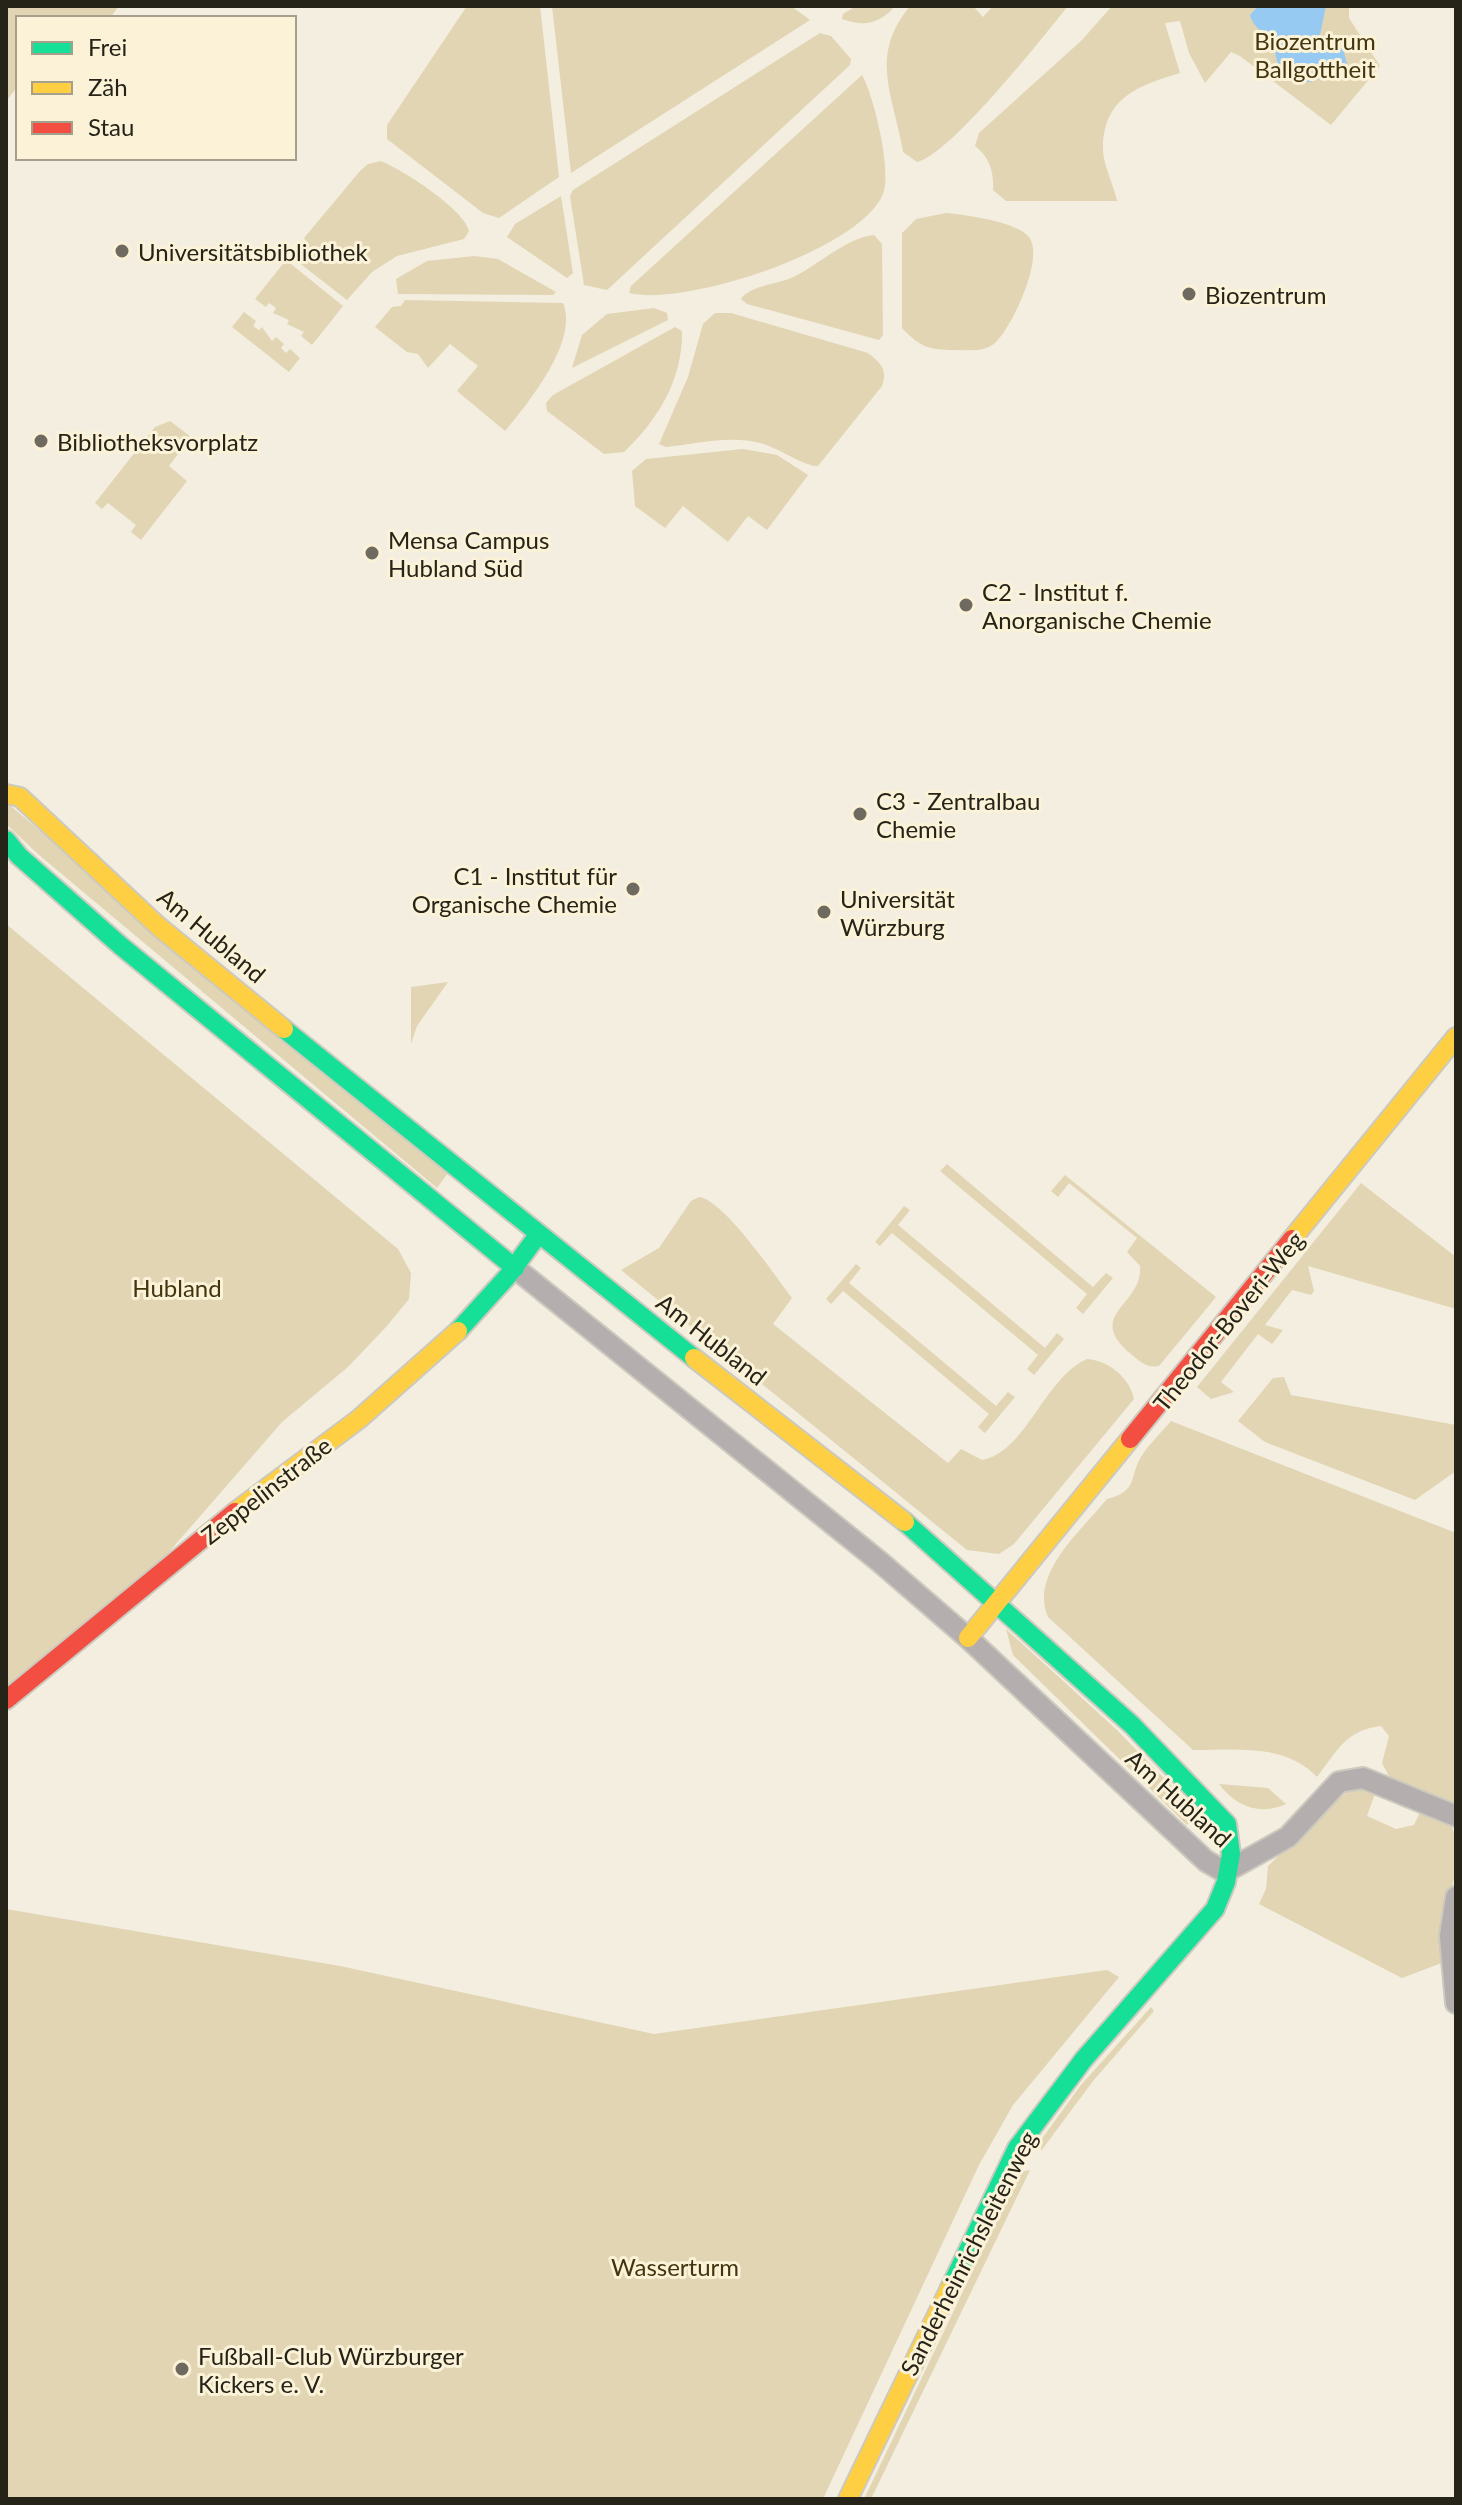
<svg xmlns="http://www.w3.org/2000/svg" width="1462" height="2505" viewBox="0 0 1462 2505" font-family="Lato,sans-serif">
	<style>
		.green { fill: #e2d5b3 }
		.water { fill: #97caf2 }
		.lines { fill: none; stroke-linecap: round; stroke-linejoin: round }
		.street-casing { stroke: #ccc9be; stroke-width: 24 }
		.fast-casing { stroke: #ccc9be; stroke-width: 22 }
		.slow-casing { stroke: #ccc9be; stroke-width: 22 }
		.jam-casing { stroke: #ccc9be; stroke-width: 22 }
		.street { stroke: #b4afae; stroke-width: 20 }
		.fast { stroke: #16e098; stroke-width: 18 }
		.slow { stroke: #ffcf43; stroke-width: 18 }
		.jam { stroke: #f24e42; stroke-width: 18 }
		.poi-dot { fill: #6e6a5f; stroke: #fbf2d8; stroke-width: 3 }
		.labels { text-anchor: middle; dominant-baseline: central; stroke-width: 6; stroke-linejoin: round; paint-order: stroke }
		.park-label { font-size: 24px; fill: #43360e; stroke: #fbf2d8 }
		.poi-label { font-size: 24px; fill: #262319; stroke: #fbf2d8; text-anchor: start }
		.street-label { font-size: 24px; fill: #262319; stroke: #fbf2d8 }
	</style>
	<rect width="100%" height="100%" fill="#f3eee0"/>
	<path class="green" d="M 6,6 L 119,6 L 110,18 L 18,18 L 18,86 L 7,100 Z
		M 467,6 L 540,6 L 559,177 L 499,218 L 483,213 L 387,139 L 387,125 Z
		M 552,6 L 791,6 L 810,20 L 571,173 Z
		M 856,6 L 895,6 C 880,24 863,27 842,19 L 843,14 Z
		M 910,6 L 973,6 L 983,17 L 993,6 L 1068,6 C 1044,36 949,156 917,162 L 903,152 C 894,96 868,57 910,6 Z
		M 1112,6 L 1349,6 L 1349,18 L 1380,66 L 1331,125 L 1240,56 L 1231,52 L 1205,83 L 1189,53 L 1180,21 L 1165,23 L 1180,73 C 1140,85 1104,97 1103,147 C 1102,163 1114,185 1117,201 L 1006,201 L 993,190 C 994,173 990,157 975,146 L 979,133 L 1082,40 Z
		M 820,33 L 831,36 L 851,59 L 850,65 L 607,290 L 584,285 L 570,196 L 573,190 Z
		M 862,75 C 874,96 892,171 883,194 C 860,250 685,307 629,293 L 631,286 Z
		M 381,161 C 403,170 464,209 469,231 L 464,239 L 397,256 L 372,272 L 347,300 L 293,258 L 306,241 L 304,238 L 360,171 L 368,164 Z
		M 561,196 L 573,273 L 567,278 L 507,237 L 515,224 Z
		M 946,213 C 966,215 1014,221 1028,236 C 1046,255 1013,325 996,342 C 984,353 970,350 955,350 C 929,350 920,347 902,328 L 902,233 L 916,219 Z
		M 874,235 L 882,244 L 883,335 L 879,340 L 747,304 L 741,299 C 749,286 777,284 791,278 C 818,266 845,238 874,235 Z
		M 474,256 L 498,259 L 556,292 L 553,295 L 398,294 L 396,279 L 427,261 Z
		M 286,260 L 343,306 L 312,345 L 301,336 L 304,332 L 287,324 L 289,320 L 273,313 L 276,308 L 269,303 L 266,307 L 255,299 Z
		M 405,300 L 563,303 C 579,341 528,403 505,431 L 457,391 L 478,366 L 450,344 L 428,368 L 418,354 L 407,352 L 375,327 L 392,307 L 401,306 Z
		M 654,308 L 667,313 L 668,320 L 572,368 L 582,335 L 607,314 Z
		M 244,312 L 256,321 L 253,326 L 259,330 L 262,327 L 272,341 L 276,337 L 284,344 L 281,348 L 286,353 L 290,349 L 300,358 L 289,372 L 232,327 Z
		M 715,313 L 731,313 L 868,353 C 881,363 888,370 882,386 L 818,466 C 805,467 777,447 760,443 C 730,435 696,444 666,447 L 659,444 L 688,377 L 703,324 Z
		M 675,327 L 682,331 C 683,379 658,420 624,452 L 604,454 L 547,411 L 546,403 L 553,395 Z
		M 170,421 L 191,437 L 169,466 L 187,481 L 141,540 L 131,532 L 136,525 L 108,503 L 102,509 L 95,503 L 155,427 Z
		M 743,449 L 777,455 L 808,475 L 767,530 L 748,516 L 728,542 L 683,506 L 665,528 L 635,506 L 632,471 L 646,459 Z
		M 6,802 L 448,1173 L 437,1188 L 39,855 L 6,824 Z
		M 6,924 L 398,1249 L 411,1273 L 409,1299 L 386,1327 L 348,1367 L 282,1422 L 135,1591 L 6,1700 Z
		M 448,982 L 417,1026 L 411,1044 L 411,987 Z
		M 947,1164 L 1093,1287 L 1106,1273 L 1113,1278 L 1083,1314 L 1076,1308 L 1087,1294 L 940,1171 Z
		M 1065,1175 L 1216,1297 L 1159,1366 C 1147,1368 1140,1362 1131,1354 C 1083,1314 1144,1305 1140,1266 L 1127,1252 L 1137,1238 L 1069,1183 L 1058,1197 L 1051,1191 Z
		M 1361,1183 L 1456,1257 L 1456,1309 L 1308,1266 L 1314,1291 L 1311,1295 L 1292,1290 L 1265,1325 L 1283,1330 L 1272,1344 L 1258,1334 L 1221,1382 L 1234,1392 L 1211,1399 L 1197,1387 Z
		M 699,1197 C 724,1200 775,1276 792,1298 L 773,1324 L 948,1463 L 961,1449 L 982,1460 C 1026,1452 1045,1377 1087,1359 C 1108,1360 1130,1378 1134,1399 L 1014,1544 L 999,1554 L 967,1550 L 621,1270 L 659,1248 L 691,1201 Z
		M 904,1206 L 910,1210 L 898,1225 L 1045,1348 L 1057,1333 L 1064,1339 L 1034,1375 L 1027,1369 L 1038,1355 L 892,1233 L 880,1246 L 875,1242 Z
		M 856,1264 L 861,1268 L 849,1283 L 996,1406 L 1008,1392 L 1015,1397 L 985,1433 L 978,1427 L 989,1414 L 843,1291 L 831,1304 L 826,1299 Z
		M 1284,1377 L 1291,1395 L 1456,1425 L 1456,1471 L 1415,1500 L 1265,1442 L 1238,1421 L 1273,1378 Z
		M 1171,1421 L 1456,1533 L 1456,1808 L 1390,1778 L 1382,1763 L 1389,1736 L 1381,1726 C 1346,1730 1337,1751 1317,1777 C 1285,1743 1236,1750 1193,1750 L 1048,1617 C 1029,1574 1082,1530 1107,1499 C 1139,1491 1129,1476 1141,1457 C 1149,1444 1161,1433 1171,1421 Z
		M 1006,1629 L 1117,1730 L 1198,1813 L 1187,1825 L 1013,1655 Z
		M 1219,1784 L 1268,1788 L 1286,1804 C 1260,1816 1235,1806 1219,1784 Z
		M 1360,1786 L 1376,1791 L 1367,1816 L 1396,1829 L 1414,1825 L 1422,1808 L 1450,1823 L 1456,1837 L 1455,1874 L 1447,1909 L 1447,1961 L 1402,1978 L 1259,1904 L 1266,1889 L 1268,1866 L 1349,1790 Z
		M 6,1909 L 340,1966 L 654,2034 L 1107,1970 L 1119,1977 L 1013,2105 L 979,2165 L 823,2499 L 6,2499 Z
		M 1151,2007 L 1154,2011 L 1093,2081 L 1041,2151 L 1041,2140 L 1081,2085 Z
		M 1030,2170 L 871,2499 L 864,2499 L 1020,2172 Z"/>
	<path class="water" d="M 1258,6 L 1326,6 L 1320,35 L 1343,49 L 1347,64 C 1329,76 1296,96 1280,69 C 1276,61 1276,52 1272,44 C 1266,32 1253,29 1250,15 Z"/>
	<g class="lines">
		<g class="street-casing">
			<path id="street" d="M 515,1268 L 880,1562 L 968,1638 L 1206,1861 L 1225,1872 L 1288,1837 L 1339,1782 L 1363,1778 L 1456,1816
				M 1456,1897 L 1450,1936 L 1456,2003"/>
		</g>
		<g class="fast-casing">
			<path id="fast" d="M 6,840 L 19,856 L 121,946 L 515,1268
				M 284,1029 L 694,1358
				M 458,1331 L 507,1277 L 538,1235
				M 905,1522 L 1132,1725 L 1227,1824 L 1231,1854 L 1226,1882 L 1215,1909 L 1084,2059 L 1017,2148 L 950,2288"/>
		</g>
		<g class="slow-casing">
			<path id="slow" d="M 6,794 L 20,797 L 158,926 L 284,1029
				M 1292,1239 L 1456,1037
				M 694,1358 L 905,1522
				M 235,1512 L 359,1419 L 458,1331
				M 968,1638 L 1130,1439
				M 848,2499 L 950,2288"/>
		</g>
		<g class="jam-casing">
			<path id="jam" d="M 1130,1439 L 1292,1239
				M 6,1700 L 235,1512"/>
		</g>
		<use href="#street" class="street"/>
		<use href="#fast" class="fast"/>
		<use href="#slow" class="slow"/>
		<use href="#jam" class="jam"/>
	</g>
	<g class="poi-dot">
		<circle cx="122" cy="251" r="8"/>
		<circle cx="1189" cy="294" r="8"/>
		<circle cx="41" cy="441" r="8"/>
		<circle cx="372" cy="553" r="8"/>
		<circle cx="966" cy="605" r="8"/>
		<circle cx="860" cy="814" r="8"/>
		<circle cx="633" cy="889" r="8"/>
		<circle cx="824" cy="912" r="8"/>
		<circle cx="182" cy="2369" r="8"/>
	</g>
	<g class="labels">
		<g class="park-label">
			<text x="1315" y="40">Biozentrum<tspan x="1315" dy="28">Ballgottheit</tspan></text>
			<text x="177" y="1287">Hubland</text>
			<text x="675" y="2266">Wasserturm</text>
		</g>
		<g class="poi-label">
			<text x="138" y="251">Universitätsbibliothek</text>
			<text x="1205" y="294">Biozentrum</text>
			<text x="57" y="441">Bibliotheksvorplatz</text>
			<text x="388" y="539">Mensa Campus<tspan x="388" dy="28">Hubland Süd</tspan></text>
			<text x="982" y="591">C2 - Institut f.<tspan x="982" dy="28">Anorganische Chemie</tspan></text>
			<text x="876" y="800">C3 - Zentralbau<tspan x="876" dy="28">Chemie</tspan></text>
			<text x="617" y="875" text-anchor="end">C1 - Institut für<tspan x="617" dy="28">Organische Chemie</tspan></text>
			<text x="840" y="898">Universität<tspan x="840" dy="28">Würzburg</tspan></text>
			<text x="198" y="2355">Fußball-Club Würzburger<tspan x="198" dy="28">Kickers e. V.</tspan></text>
		</g>
		<g class="street-label">
			<text transform="translate(212 935) rotate(40)">Am Hubland</text>
			<text transform="translate(1228 1321) rotate(-51)">Theodor-Boveri-Weg</text>
			<text transform="translate(712 1339) rotate(38)">Am Hubland</text>
			<text transform="translate(266 1490) rotate(-38)">Zeppelinstraße</text>
			<text transform="translate(1179 1798) rotate(42)">Am Hubland</text>
			<text transform="translate(968 2253) rotate(-63)">Sanderheinrichsleitenweg</text>
		</g>
	</g>
	<rect width="1462" height="2505" fill="none" stroke="#262319" stroke-width="16"/>
	<rect x="16" y="16" width="280" height="144" fill="#fbf2d8" stroke="#a69f8c" stroke-width="2"/>
	<rect x="32" y="42" width="40" height="12" fill="#16e098" stroke="#a69f8c" stroke-width="2"/>
	<text x="88" y="56" font-size="24" fill="#262319">Frei</text>
	<rect x="32" y="82" width="40" height="12" fill="#ffcf43" stroke="#a69f8c" stroke-width="2"/>
	<text x="88" y="96" font-size="24" fill="#262319">Zäh</text>
	<rect x="32" y="122" width="40" height="12" fill="#f24e42" stroke="#a69f8c" stroke-width="2"/>
	<text x="88" y="136" font-size="24" fill="#262319">Stau</text>
</svg>
